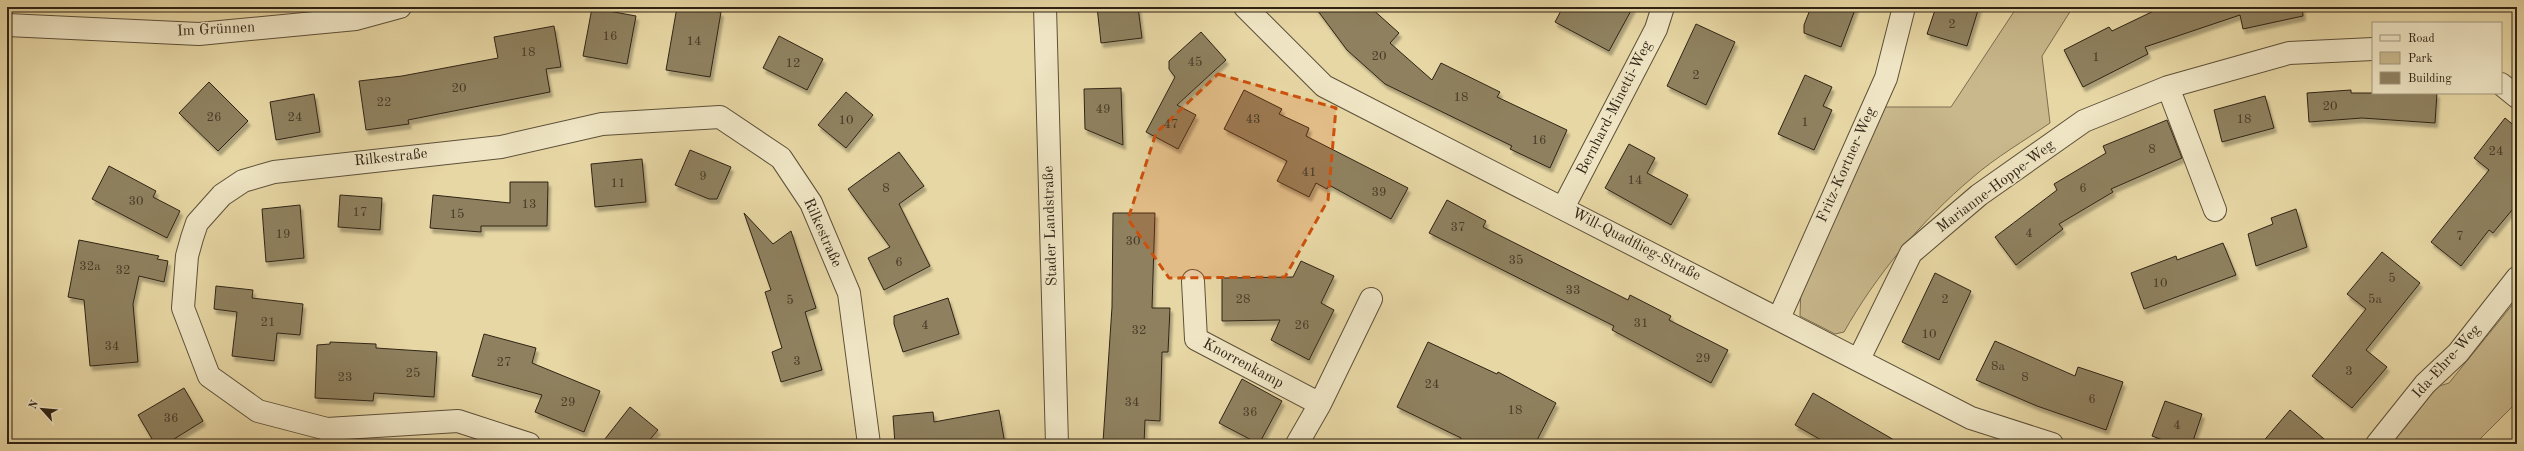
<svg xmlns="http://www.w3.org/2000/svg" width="2524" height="451" viewBox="0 0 2524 451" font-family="'Old Standard TT',serif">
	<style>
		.green { fill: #c8b88c; stroke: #7c6e50 }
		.building { fill: #8f815f; stroke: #2f2315; filter: url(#shadow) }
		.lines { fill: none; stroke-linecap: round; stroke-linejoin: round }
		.minor-casing { stroke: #5d5039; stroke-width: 24 }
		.minor { stroke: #efe5c4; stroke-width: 22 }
		.marked { fill: #cc510d; fill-opacity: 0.2; stroke: #cc510d; stroke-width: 3; stroke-dasharray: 8 5; stroke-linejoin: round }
		.labels { text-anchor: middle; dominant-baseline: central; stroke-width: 3; stroke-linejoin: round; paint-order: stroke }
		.number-label { font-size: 13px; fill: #473a28 }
		.street-label { font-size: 15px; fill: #2f2315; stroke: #efe5c4 }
	</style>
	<defs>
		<filter id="shadow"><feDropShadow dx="2.5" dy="4.5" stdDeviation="1" flood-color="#0004"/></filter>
	</defs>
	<rect width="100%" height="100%" fill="#e7d7a4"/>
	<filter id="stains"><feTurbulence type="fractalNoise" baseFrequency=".005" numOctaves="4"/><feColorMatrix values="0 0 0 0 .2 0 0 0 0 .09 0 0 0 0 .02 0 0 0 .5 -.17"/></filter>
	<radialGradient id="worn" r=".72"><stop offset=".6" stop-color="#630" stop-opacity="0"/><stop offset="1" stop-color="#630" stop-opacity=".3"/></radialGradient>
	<path class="green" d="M 2017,7 L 2073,7 L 2042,56 L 2050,123 C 2024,141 1996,157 1972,178 C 1922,220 1876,275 1844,332 L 1835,334 L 1800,316 L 1801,284 L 1885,107 L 1951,107 Z
		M 2517,299 L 2517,402 L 2475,444 L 2390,444 L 2436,387 L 2449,383 Z"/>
	<path class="building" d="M 677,7 L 721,12 L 710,77 L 666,70 Z
		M 1097,7 L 1138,7 L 1142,38 L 1101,43 Z
		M 1315,7 L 1370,7 L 1399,33 L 1390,43 L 1432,80 L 1441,63 L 1500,92 L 1497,97 L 1567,130 L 1550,168 L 1510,149 L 1512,146 L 1385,84 L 1347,50 Z
		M 1563,7 L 1633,7 L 1609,51 L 1555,22 Z
		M 1811,7 L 1856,7 L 1841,47 L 1804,33 L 1804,25 Z
		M 1936,7 L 1979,7 L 1967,46 L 1927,34 Z
		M 2162,7 L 2302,7 L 2303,16 L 2243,29 L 2240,15 L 2145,47 L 2148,54 L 2083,87 L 2064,50 L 2109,27 L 2112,31 Z
		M 592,8 L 636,16 L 627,64 L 583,56 Z
		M 1696,24 L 1735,42 L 1706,105 L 1667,86 Z
		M 554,26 L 561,67 L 546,69 L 550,92 L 408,120 L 409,124 L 366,130 L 359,81 L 402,76 L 498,58 L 494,37 Z
		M 1201,32 L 1226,60 L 1177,105 L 1196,115 L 1178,149 L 1146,132 L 1175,77 L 1169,69 L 1169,61 Z
		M 779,36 L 823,59 L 807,90 L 763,68 Z
		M 1805,75 L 1832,87 L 1823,106 L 1832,110 L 1814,150 L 1778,134 Z
		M 209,82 L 248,121 L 218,151 L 179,113 Z
		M 1121,88 L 1122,118 L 1123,145 L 1085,129 L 1084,89 Z
		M 1244,90 L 1282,109 L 1279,114 L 1309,128 L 1306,136 L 1408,188 L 1391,219 L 1329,185 L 1327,189 L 1316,183 L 1309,197 L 1277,181 L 1287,161 L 1224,129 Z
		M 2351,90 L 2351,93 L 2437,93 L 2435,123 L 2362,118 L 2309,122 L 2307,93 Z
		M 846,92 L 873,115 L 846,148 L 818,125 Z
		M 314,94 L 320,132 L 276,140 L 270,102 Z
		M 2265,96 L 2274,128 L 2222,142 L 2214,110 Z
		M 2505,118 L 2517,128 L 2517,204 L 2493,233 L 2489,230 L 2461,266 L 2431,242 L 2489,170 L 2474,158 Z
		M 2167,120 L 2182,158 L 2111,189 L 2113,192 L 2059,224 L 2063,229 L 2016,265 L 1995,237 L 2057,190 L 2054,184 L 2106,153 L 2103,146 Z
		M 1629,144 L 1655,158 L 1647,173 L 1688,195 L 1671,225 L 1605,188 Z
		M 690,150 L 731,167 L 717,199 L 709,199 L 675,185 Z
		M 899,152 L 924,186 L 899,204 L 930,266 L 884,290 L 868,258 L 890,247 L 848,189 Z
		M 642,159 L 646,202 L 595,207 L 591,164 Z
		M 109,166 L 156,191 L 153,197 L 180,211 L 167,238 L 92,199 Z
		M 510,182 L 548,182 L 547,226 L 481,226 L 481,232 L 430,228 L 433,195 L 510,203 Z
		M 340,195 L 382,198 L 380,230 L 338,227 Z
		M 1447,200 L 1486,221 L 1483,227 L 1628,300 L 1630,295 L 1671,316 L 1669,320 L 1728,350 L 1711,383 L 1612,330 L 1614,326 L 1429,233 Z
		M 300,205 L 304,258 L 266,262 L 262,209 Z
		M 2296,209 L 2307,247 L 2256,266 L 2248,234 L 2273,224 L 2271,218 Z
		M 744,213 L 773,244 L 791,231 L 816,308 L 805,312 L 822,370 L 781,382 L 772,352 L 782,348 L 765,292 L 771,290 Z
		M 1113,213 L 1155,213 L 1152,308 L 1170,308 L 1168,352 L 1162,352 L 1160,421 L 1145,420 L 1144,444 L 1103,442 L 1112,307 Z
		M 79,240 L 159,256 L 157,259 L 168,261 L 164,282 L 139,276 L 133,304 L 138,362 L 90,366 L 84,300 L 68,297 Z
		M 2223,243 L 2236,275 L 2144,309 L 2131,273 L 2176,256 L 2177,260 Z
		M 2382,252 L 2420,283 L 2366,350 L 2387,367 L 2352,408 L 2312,376 L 2366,309 L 2347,294 Z
		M 1301,261 L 1334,276 L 1321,303 L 1334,310 L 1309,360 L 1271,340 L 1280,320 L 1222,321 L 1222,278 L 1293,277 Z
		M 1935,273 L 1971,291 L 1939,360 L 1902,342 Z
		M 216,286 L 253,290 L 252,298 L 303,304 L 300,335 L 277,333 L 274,361 L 232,356 L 237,312 L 214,309 Z
		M 948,298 L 959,334 L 903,352 L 894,324 L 894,316 Z
		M 484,334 L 536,348 L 532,363 L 600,391 L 584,432 L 535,412 L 542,395 L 472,376 Z
		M 1995,341 L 2075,376 L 2078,367 L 2123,382 L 2106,430 L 2037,406 L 1976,380 Z
		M 330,342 L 376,344 L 376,348 L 437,352 L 434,397 L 374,393 L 373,401 L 315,398 L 317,345 L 330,344 Z
		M 1428,342 L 1497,374 L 1498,372 L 1556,403 L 1535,444 L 1458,444 L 1461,438 L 1397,407 Z
		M 1242,379 L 1282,401 L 1259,444 L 1219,423 Z
		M 184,388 L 203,421 L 166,444 L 155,444 L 138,415 Z
		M 1813,393 L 1901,444 L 1828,444 L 1795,425 Z
		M 2165,401 L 2202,414 L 2192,444 L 2174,444 L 2152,436 Z
		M 630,407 L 658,430 L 646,444 L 601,444 Z
		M 999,410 L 1005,444 L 895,444 L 893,416 L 933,412 L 934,422 Z
		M 2290,410 L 2330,444 L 2261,444 Z"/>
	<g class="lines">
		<g class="minor-casing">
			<path id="minor" d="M 1045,7 L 1057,444
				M 1245,7 L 1324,86 L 1971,418 L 2052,444
				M 7,25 L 199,34 L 356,19 L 400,7
				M 2501,84 L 2517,97
				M 2168,87 L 2215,210
				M 1563,208 L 1656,29 L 1663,7
				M 1193,281 L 1196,339 L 1320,404
				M 1779,318 L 1886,78 L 1904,7
				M 1859,359 L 1911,253 L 1979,195 L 2084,121 L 2168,87 L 2289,53 L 2373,49
				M 529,444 L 458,421 L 327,429 L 258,411 L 209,376 L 183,308 L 187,256 L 192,238 L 197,223 L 222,195 L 243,181 L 274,172 L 501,147 L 602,124 L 720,117 L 781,158 L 811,203 L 849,293 L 869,444
				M 1297,444 L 1320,404 L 1371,299
				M 2377,444 L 2425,384 L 2458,353 L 2517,278"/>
		</g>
		<use href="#minor" class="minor"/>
	</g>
	<path class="marked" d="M 1218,74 L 1336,108 L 1328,200 L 1285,277 L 1169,278 L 1128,219 L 1156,133 Z"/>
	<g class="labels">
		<g class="number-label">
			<text x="1952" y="24">2</text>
			<text x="610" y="36">16</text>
			<text x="694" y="41">14</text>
			<text x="528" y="52">18</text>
			<text x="1379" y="56">20</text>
			<text x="2096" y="57">1</text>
			<text x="1195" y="62">45</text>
			<text x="793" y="63">12</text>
			<text x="1696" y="75">2</text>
			<text x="459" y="88">20</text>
			<text x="1461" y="97">18</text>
			<text x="384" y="102">22</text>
			<text x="2330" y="106">20</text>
			<text x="1103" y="109">49</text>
			<text x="214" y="117">26</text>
			<text x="295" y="117">24</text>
			<text x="1253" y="119">43</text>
			<text x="2244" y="119">18</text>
			<text x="846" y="120">10</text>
			<text x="1805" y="122">1</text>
			<text x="1171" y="124">47</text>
			<text x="1539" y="140">16</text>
			<text x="2152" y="149">8</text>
			<text x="2496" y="151">24</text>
			<text x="1309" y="172">41</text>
			<text x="703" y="176">9</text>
			<text x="1635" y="180">14</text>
			<text x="618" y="183">11</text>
			<text x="886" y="188">8</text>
			<text x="2083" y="188">6</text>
			<text x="1379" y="192">39</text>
			<text x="136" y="201">30</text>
			<text x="529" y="204">13</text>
			<text x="360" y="212">17</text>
			<text x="457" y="214">15</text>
			<text x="1458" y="227">37</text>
			<text x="2029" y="233">4</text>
			<text x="283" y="234">19</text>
			<text x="2460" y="236">7</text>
			<text x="1133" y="241">30</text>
			<text x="1516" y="260">35</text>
			<text x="899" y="262">6</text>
			<text x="90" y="266">32a</text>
			<text x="123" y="270">32</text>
			<text x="2392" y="278">5</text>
			<text x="2160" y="283">10</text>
			<text x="1573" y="290">33</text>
			<text x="1243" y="299">28</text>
			<text x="1945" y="299">2</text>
			<text x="2375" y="299">5a</text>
			<text x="790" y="300">5</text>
			<text x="268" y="322">21</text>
			<text x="1641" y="323">31</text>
			<text x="925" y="325">4</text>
			<text x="1302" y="325">26</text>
			<text x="1139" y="330">32</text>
			<text x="1929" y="334">10</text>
			<text x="112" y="346">34</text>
			<text x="1703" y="358">29</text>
			<text x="797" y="361">3</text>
			<text x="504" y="362">27</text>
			<text x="1998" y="366">8a</text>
			<text x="2349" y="371">3</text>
			<text x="413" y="373">25</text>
			<text x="345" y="377">23</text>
			<text x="2025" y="377">8</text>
			<text x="1432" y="384">24</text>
			<text x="2092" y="399">6</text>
			<text x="568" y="402">29</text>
			<text x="1132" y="402">34</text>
			<text x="1515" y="410">18</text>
			<text x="1250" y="412">36</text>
			<text x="171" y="418">36</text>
			<text x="2177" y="425">4</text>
		</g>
		<g class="street-label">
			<text transform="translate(216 30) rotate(-3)">Im Grünnen</text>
			<text transform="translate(1615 108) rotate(-63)">Bernhard-Minetti-Weg</text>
			<text transform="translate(391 158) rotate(-6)">Rilkestraße</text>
			<text transform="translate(1847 165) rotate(-66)">Fritz-Kortner-Weg</text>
			<text transform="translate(1996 187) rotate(-37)">Marianne-Hoppe-Weg</text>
			<text transform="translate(1051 226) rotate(-92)">Stader Landstraße</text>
			<text transform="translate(822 233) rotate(66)">Rilkestraße</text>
			<text transform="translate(1636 245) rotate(27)">Will-Quadflieg-Straße</text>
			<text transform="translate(2447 362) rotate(-48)">Ida-Ehre-Weg</text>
			<text transform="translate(1243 364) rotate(28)">Knorrenkamp</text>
		</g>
	</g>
	<rect width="2524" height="451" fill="none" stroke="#e7d7a4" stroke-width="24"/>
	<rect x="8" y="8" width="2508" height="435" fill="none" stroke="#2f2315" stroke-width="2"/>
	<rect x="12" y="12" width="2500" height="427" fill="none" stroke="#2f2315"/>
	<rect x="2372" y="22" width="130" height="72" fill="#efe5c4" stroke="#a2977e"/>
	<rect x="2380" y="35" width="20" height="6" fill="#efe5c4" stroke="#a2977e"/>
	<text x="2408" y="42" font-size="12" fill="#2f2315">Road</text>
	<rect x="2380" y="52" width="20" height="12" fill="#c8b88c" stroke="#a2977e"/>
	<text x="2408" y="62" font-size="12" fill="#2f2315">Park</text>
	<rect x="2380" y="72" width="20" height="12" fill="#8f815f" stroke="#a2977e"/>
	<text x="2408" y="82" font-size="12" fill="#2f2315">Building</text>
	<g transform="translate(42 409) rotate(297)" stroke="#efe5c4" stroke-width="3" paint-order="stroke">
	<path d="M0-3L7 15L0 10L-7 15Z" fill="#2f2315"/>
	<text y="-6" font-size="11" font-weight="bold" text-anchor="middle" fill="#2f2315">N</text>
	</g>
	<rect width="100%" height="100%" filter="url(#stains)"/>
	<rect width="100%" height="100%" fill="url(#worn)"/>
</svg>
